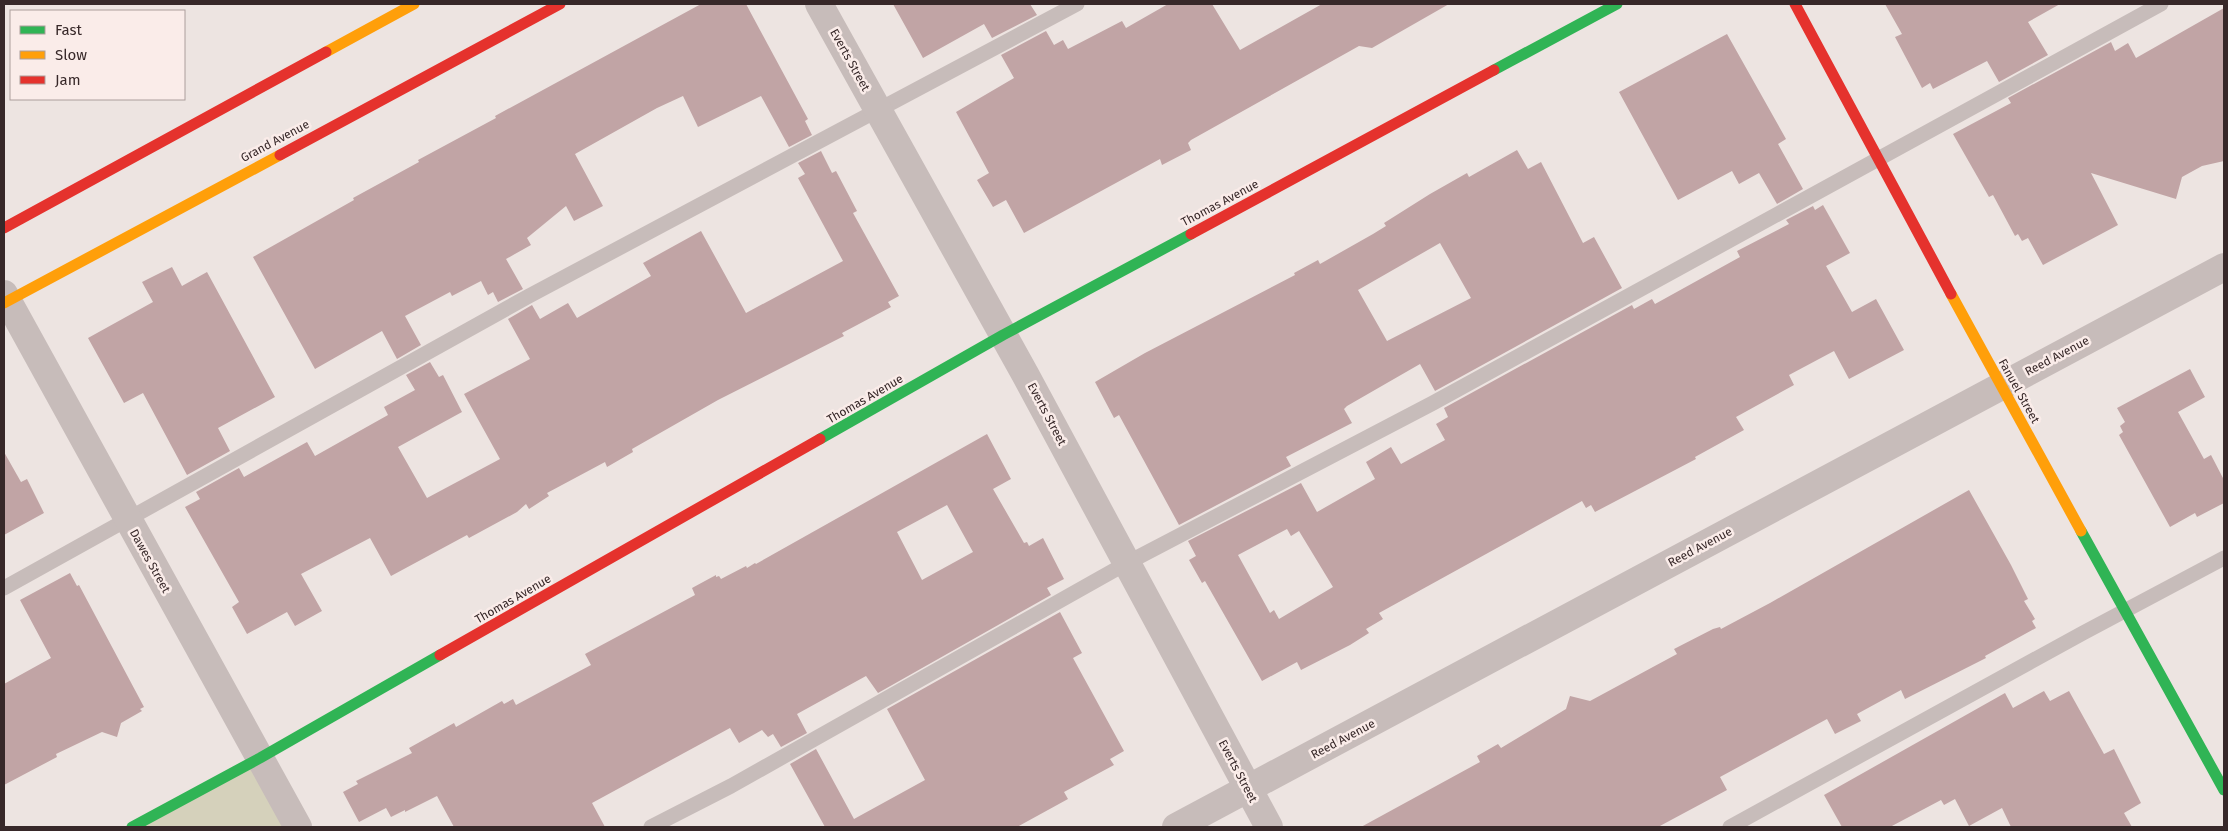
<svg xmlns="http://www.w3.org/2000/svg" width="2228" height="831" viewBox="0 0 2228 831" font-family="'Fira Sans',sans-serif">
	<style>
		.green { fill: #d5d1bb }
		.building { fill: #c1a4a5; fill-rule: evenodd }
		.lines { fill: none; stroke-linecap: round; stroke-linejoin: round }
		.lane { stroke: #c7bcba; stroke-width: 15 }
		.street { stroke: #c7bcba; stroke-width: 28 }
		.fast { stroke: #30b455; stroke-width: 11 }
		.slow { stroke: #ff9f0a; stroke-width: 11 }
		.jam { stroke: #e5322d; stroke-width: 11 }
		.labels { text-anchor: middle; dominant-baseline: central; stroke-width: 5; stroke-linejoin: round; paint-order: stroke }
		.street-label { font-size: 12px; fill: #372829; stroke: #faece9 }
	</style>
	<rect width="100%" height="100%" fill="#ede4e1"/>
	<path class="green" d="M 253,766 L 290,827 L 136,827 Z"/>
	<path class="building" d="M 701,4 L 746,4 L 808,119 L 805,121 L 812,135 L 789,147 L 761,96 L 698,127 L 683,96 L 657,108 L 575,154 L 603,206 L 574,221 L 566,206 L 527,238 L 531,245 L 506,259 L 523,289 L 498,302 L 493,292 L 488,295 L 481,281 L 452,296 L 450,292 L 405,316 L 421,345 L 397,359 L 382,331 L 315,369 L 253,257 L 354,200 L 353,198 L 419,162 L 418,160 L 496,118 L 495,116 Z
		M 893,4 L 1030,4 L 1037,15 L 992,38 L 984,24 L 923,58 Z
		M 1168,4 L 1212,4 L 1240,50 L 1322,4 L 1449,4 L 1372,48 L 1359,46 L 1191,140 L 1188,143 L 1191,150 L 1162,165 L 1160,159 L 1024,233 L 1006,200 L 993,207 L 977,180 L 989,173 L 956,112 L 1014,78 L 1001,55 L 1046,31 L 1054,45 L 1063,40 L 1068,49 L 1122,21 L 1126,28 Z
		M 1885,4 L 2060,4 L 2028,22 L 2048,55 L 1999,82 L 1987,61 L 1933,89 L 1930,83 L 1922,88 L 1895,37 L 1902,34 Z
		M 2224,8 L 2224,161 L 2202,166 L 2182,177 L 2176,199 L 2091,173 L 2118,225 L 2043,265 L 2028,238 L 2022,241 L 2018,234 L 2015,236 L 1993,195 L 1989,197 L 1953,134 L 2011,103 L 2008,98 L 2111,42 L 2115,51 L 2128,43 L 2136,58 Z
		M 1727,34 L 1786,139 L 1778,144 L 1803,189 L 1777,204 L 1759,173 L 1739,184 L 1732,171 L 1678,200 L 1619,92 Z
		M 1517,150 L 1528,169 L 1541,162 L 1583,243 L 1594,237 L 1622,288 L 1435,391 L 1420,364 L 1347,406 L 1344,409 L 1352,423 L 1286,457 L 1291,466 L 1179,525 L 1119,415 L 1114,418 L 1095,382 L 1145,353 L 1295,275 L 1294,273 L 1318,260 L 1320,264 L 1373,234 L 1386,226 L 1384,223 L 1430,194 L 1467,173 L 1469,177 ZM 1440,243 L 1471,298 L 1387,341 L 1358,290 Z
		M 821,151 L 832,173 L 836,171 L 857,211 L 853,213 L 899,296 L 888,302 L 891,307 L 842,333 L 844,336 L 718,400 L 632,449 L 633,452 L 607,467 L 605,462 L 547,493 L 549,496 L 529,509 L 526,504 L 517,512 L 469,538 L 467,535 L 391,576 L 370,538 L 301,574 L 322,611 L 295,626 L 287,612 L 247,634 L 232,607 L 239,602 L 185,507 L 200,499 L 196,492 L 239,468 L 244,477 L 307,442 L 315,456 L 388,415 L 384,407 L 415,390 L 406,375 L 430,362 L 439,377 L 443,375 L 462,412 L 398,447 L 427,498 L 500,459 L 464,394 L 530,359 L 508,319 L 532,305 L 540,319 L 568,303 L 577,318 L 651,276 L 643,263 L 701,231 L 746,313 L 843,261 L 798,178 L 805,174 L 798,163 Z
		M 1823,205 L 1850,253 L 1826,266 L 1852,312 L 1876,299 L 1904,350 L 1849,379 L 1834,351 L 1789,375 L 1794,385 L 1736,417 L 1744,430 L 1695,457 L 1696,459 L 1595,512 L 1591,505 L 1586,508 L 1582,501 L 1379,613 L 1383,619 L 1366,629 L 1369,633 L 1350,645 L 1301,670 L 1297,662 L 1262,681 L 1205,581 L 1202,583 L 1189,560 L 1196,556 L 1188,541 L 1301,483 L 1317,512 L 1375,479 L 1366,462 L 1391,447 L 1401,464 L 1445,440 L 1436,424 L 1448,417 L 1444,408 L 1632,305 L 1634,309 L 1652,299 L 1655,304 L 1740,257 L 1737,251 L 1789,224 L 1786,220 L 1813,206 L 1815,210 ZM 1287,529 L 1291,536 L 1299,531 L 1333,587 L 1279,619 L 1274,610 L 1270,613 L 1238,555 Z
		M 172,267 L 182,286 L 207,272 L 275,397 L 218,428 L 230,451 L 187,475 L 143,393 L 124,403 L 88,338 L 153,302 L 142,282 Z
		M 2190,369 L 2205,397 L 2178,412 L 2204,459 L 2211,455 L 2224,480 L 2224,503 L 2197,517 L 2195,513 L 2170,527 L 2119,435 L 2123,432 L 2120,426 L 2125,422 L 2117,408 Z
		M 987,434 L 1011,479 L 993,489 L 1024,543 L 1027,542 L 1029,546 L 1043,538 L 1064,579 L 1047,588 L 1051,595 L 878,693 L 866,676 L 797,714 L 807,733 L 781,747 L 773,734 L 768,737 L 762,730 L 739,743 L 730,728 L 592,803 L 605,827 L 454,827 L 437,796 L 405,812 L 405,810 L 391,817 L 386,808 L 359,822 L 343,792 L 358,784 L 356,781 L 412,753 L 409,748 L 454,723 L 456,727 L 502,701 L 504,704 L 513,699 L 516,705 L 591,665 L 585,654 L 695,595 L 692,588 L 716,575 L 716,577 L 719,576 L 721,579 L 746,566 L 747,568 L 755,563 L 756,564 ZM 947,505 L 973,552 L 922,580 L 897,532 Z
		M 4,452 L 21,482 L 27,479 L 44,513 L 4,535 Z
		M 1969,490 L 2011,565 L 2028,599 L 2024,601 L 2035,619 L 2032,621 L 2036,628 L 1985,656 L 1986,658 L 1905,699 L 1901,690 L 1857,714 L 1861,721 L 1835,734 L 1827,719 L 1720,777 L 1727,790 L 1658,827 L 1361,827 L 1480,762 L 1477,756 L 1498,744 L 1501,748 L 1566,709 L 1570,696 L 1590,701 L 1677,654 L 1674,649 L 1713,629 L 1720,627 L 1721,629 L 1770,603 Z
		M 70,573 L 77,586 L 79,585 L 144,707 L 140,709 L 142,711 L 121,723 L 117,737 L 102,732 L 56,754 L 57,757 L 4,785 L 4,684 L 51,658 L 20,600 Z
		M 1060,612 L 1082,653 L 1073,658 L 1124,751 L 1110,759 L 1114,765 L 1064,792 L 1068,799 L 1017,827 L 825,827 L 790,764 L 816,749 L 854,819 L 925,780 L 887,709 Z
		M 2044,691 L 2050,701 L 2069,691 L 2104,754 L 2114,749 L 2141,803 L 2124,813 L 2132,827 L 2011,827 L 2002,808 L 1969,826 L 1955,799 L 1944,805 L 1941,800 L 1890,827 L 1842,827 L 1824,795 L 2005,693 L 2013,708 Z"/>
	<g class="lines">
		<path class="lane" d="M 4,588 L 529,296 L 1077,4
			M 651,827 L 731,786 L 1127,563 L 1433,403 L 2161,4
			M 1730,827 L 2083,633 L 2224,558"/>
		<path class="street" d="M 819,4 L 1025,374 L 1269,827
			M 4,294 L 298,827
			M 1176,827 L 2224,267"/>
		<path class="fast" d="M 1494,70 L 1617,4
			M 820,439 L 1003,335 L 1191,234
			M 2081,531 L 2224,790
			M 132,827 L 260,758 L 440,655"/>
		<path class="slow" d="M 326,52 L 414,4
			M 1951,294 L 2081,531
			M 4,303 L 280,155"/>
		<path class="jam" d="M 1795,4 L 1951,294
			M 280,155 L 560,4
			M 4,228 L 326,52
			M 1191,234 L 1494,70
			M 440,655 L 820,439"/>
	</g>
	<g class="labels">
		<g class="street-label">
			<text transform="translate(850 60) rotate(61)">Everts Street</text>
			<text transform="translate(275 141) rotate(-28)">Grand Avenue</text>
			<text transform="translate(1220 203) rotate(-28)">Thomas Avenue</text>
			<text transform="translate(2057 356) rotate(-28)">Reed Avenue</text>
			<text transform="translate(2019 391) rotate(61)">Fanuel Street</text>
			<text transform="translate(865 399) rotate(-30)">Thomas Avenue</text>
			<text transform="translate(1047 414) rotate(62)">Everts Street</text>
			<text transform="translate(1700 547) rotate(-28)">Reed Avenue</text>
			<text transform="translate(150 561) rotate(61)">Dawes Street</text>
			<text transform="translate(513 599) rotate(-30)">Thomas Avenue</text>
			<text transform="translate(1343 739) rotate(-28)">Reed Avenue</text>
			<text transform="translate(1238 771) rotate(62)">Everts Street</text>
		</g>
	</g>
	<rect width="2228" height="831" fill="none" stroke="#372829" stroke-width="10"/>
	<rect x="10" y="10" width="175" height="90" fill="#faece9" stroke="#ac9e9c"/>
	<rect x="20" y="26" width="25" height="8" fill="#30b455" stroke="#ac9e9c"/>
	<text x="55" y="35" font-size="15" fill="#372829">Fast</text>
	<rect x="20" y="51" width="25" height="8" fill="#ff9f0a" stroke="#ac9e9c"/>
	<text x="55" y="60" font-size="15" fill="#372829">Slow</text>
	<rect x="20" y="76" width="25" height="8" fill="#e5322d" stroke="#ac9e9c"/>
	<text x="55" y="85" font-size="15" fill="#372829">Jam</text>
</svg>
